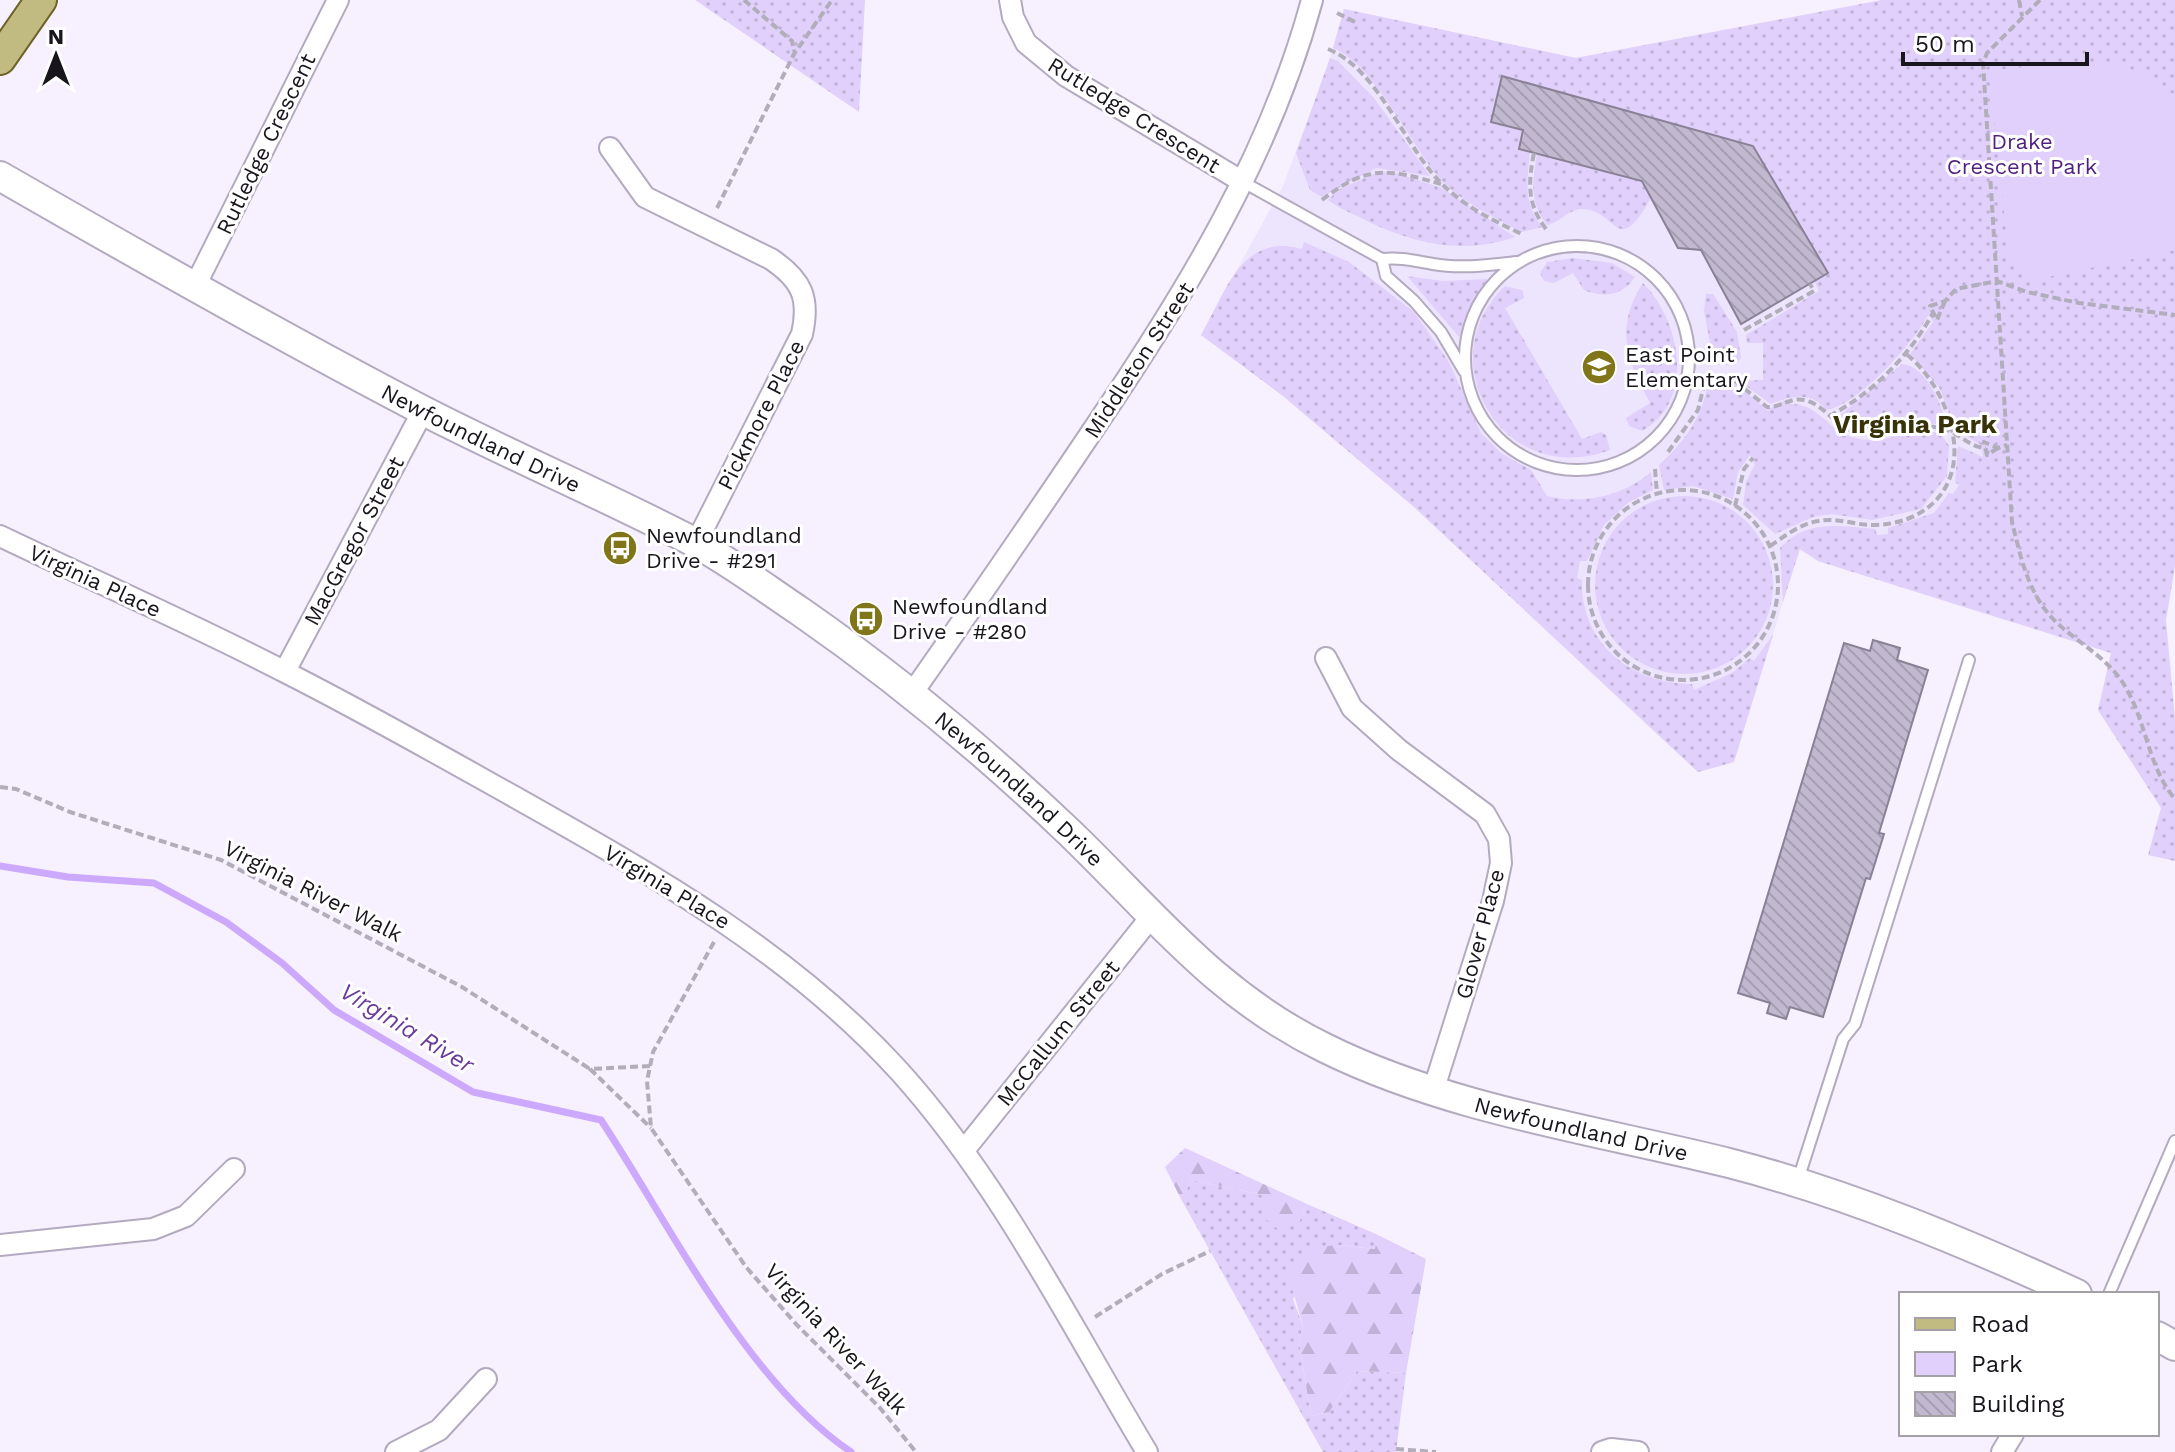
<svg xmlns="http://www.w3.org/2000/svg" width="2175" height="1452" viewBox="0 0 2175 1452" font-family="'Work Sans',sans-serif">
	<style>
		.built { fill: #ede4fd }
		.green { fill: url(#green-dots) }
		.forest { fill: url(#forest-firs) }
		.pitch { fill: #e1d0fb }
		.lines { fill: none; stroke-linecap: round; stroke-linejoin: round }
		.stream { stroke: #cca9fd; stroke-width: 7 }
		.building { fill: url(#building-back-hatch); stroke: #898196; stroke-width: 2 }
		.lane-casing { stroke: #b3aac0; stroke-width: 14 }
		.street-casing { stroke: #b3aac0; stroke-width: 24 }
		.secondary-casing { stroke: #b3aac0; stroke-width: 32 }
		.primary-casing { stroke: #6c6327; stroke-width: 34 }
		.path { stroke: #b2adba; stroke-width: 4; stroke-dasharray: 8 4; stroke-linecap: butt }
		.lane { stroke: #fff; stroke-width: 10 }
		.street { stroke: #fff; stroke-width: 20 }
		.secondary { stroke: #fff; stroke-width: 28 }
		.primary { stroke: #c2bb81; stroke-width: 30 }
		.labels { text-anchor: middle; dominant-baseline: central; stroke-width: 6; stroke-linejoin: round; paint-order: stroke }
		.street-label { font-size: 22px; fill: #19151d; stroke: #fff }
		.park-label { font-size: 22px; fill: #501f7f; stroke: #fff }
		.poi-label { font-size: 22px; fill: #19151d; stroke: #fff; text-anchor: start }
		.water-label { font-size: 24px; font-style: italic; fill: #693b9b; stroke: #fff }
		.quarter-label { font-size: 26px; font-weight: bold; fill: #373207; stroke: #fff }
	</style>
	<defs>
		<pattern id="green-dots" width="8" height="8" patternUnits="userSpaceOnUse" patternTransform="scale(2)"><rect width="8" height="8" fill="#e1d0fb"/><path d="M2 2h.1M6 6h.1" fill="none" stroke="#c0b2d7" stroke-width="1.8" stroke-linecap="round"/></pattern>
		<pattern id="forest-firs" width="22" height="20" patternUnits="userSpaceOnUse" patternTransform="scale(2)"><rect width="22" height="20" fill="#e1d0fb"/><path d="M5 1l3.5 6h-7zM16 11l3.5 6h-7z" fill="#c0b2d7"/></pattern>
		<pattern id="building-back-hatch" width="6" height="6" patternUnits="userSpaceOnUse" patternTransform="scale(2)"><rect width="6" height="6" fill="#c2b9d0"/><path d="M-1 5l2 2M0 0l6 6M5-1l2 2" fill="none" stroke="#a69eb2"/></pattern>
	</defs>
	<rect width="100%" height="100%" fill="#f6f0ff"/>
	<path class="built" d="M 1344,9 L 1576,58 L 1791,19 L 1976,413 L 2011,622 L 1818,561 L 1799,549 L 1734,762 L 1698,772 L 1414,507 L 1283,396 L 1201,335 L 1283,186 L 1327,68 Z"/>
	<path class="green" d="M 695,0 L 865,0 L 859,112 Z
		M 1882,0 L 2175,0 L 2175,566 L 2166,620 L 2175,719 L 2175,861 L 2148,855 L 2161,808 L 2098,710 L 2111,653 L 1818,561 L 1800,549 L 1783,602 L 1780,548 C 1807,519 1839,526 1875,529 L 1877,535 L 1888,534 L 1888,528 L 1934,513 L 1949,493 L 1953,494 L 1959,485 L 1955,482 L 1958,446 L 1983,457 L 1981,445 L 1956,430 L 1939,387 L 1910,354 L 1933,322 L 1929,314 C 1915,341 1857,407 1826,410 C 1811,391 1791,396 1771,404 L 1739,381 L 1763,380 L 1763,343 L 1747,343 L 1746,335 L 1819,291 L 1753,147 L 1523,130 L 1519,149 L 1530,152 C 1527,181 1523,203 1542,227 L 1522,232 C 1495,218 1465,204 1443,182 C 1410,146 1377,67 1333,48 L 1344,9 L 1576,58 Z
		M 1330,58 L 1338,61 L 1374,98 L 1430,176 L 1376,168 L 1322,197 L 1310,190 L 1296,153 Z
		M 1537,154 L 1642,181 L 1651,198 C 1615,261 1619,209 1581,209 C 1567,210 1560,223 1547,225 C 1529,201 1532,182 1537,154 Z
		M 1378,172 L 1396,173 L 1442,188 L 1515,237 C 1463,255 1415,244 1367,221 C 1355,214 1339,209 1328,200 L 1338,190 Z
		M 1304,242 L 1349,262 L 1414,312 L 1449,362 L 1481,433 L 1501,453 L 1531,470 L 1547,496 C 1582,505 1624,496 1651,472 L 1653,490 L 1629,502 L 1604,525 L 1587,561 L 1580,561 L 1577,578 L 1582,580 C 1580,644 1633,684 1692,684 L 1694,690 L 1732,673 L 1750,658 L 1754,661 L 1773,635 L 1734,762 L 1698,772 L 1414,507 L 1283,396 L 1201,335 C 1226,292 1241,232 1302,249 Z
		M 1573,258 L 1612,263 L 1635,277 C 1622,296 1604,298 1584,290 L 1573,273 L 1554,283 L 1544,281 L 1540,273 L 1547,262 Z
		M 1407,276 L 1443,281 L 1487,279 L 1488,283 L 1459,337 Z
		M 1643,283 C 1680,320 1697,400 1642,431 L 1629,426 L 1626,418 L 1650,403 C 1627,360 1614,328 1643,283 Z
		M 1505,286 L 1522,290 L 1524,298 L 1505,308 L 1582,439 L 1601,432 L 1606,435 L 1610,450 C 1503,490 1427,360 1505,286 Z
		M 1706,294 L 1713,294 L 1737,332 L 1741,358 L 1735,365 L 1717,365 L 1713,358 L 1704,311 Z
		M 1902,364 C 1926,366 1941,403 1946,423 L 1869,431 L 1841,422 L 1840,415 Z
		M 1712,378 L 1731,380 L 1767,410 L 1787,399 L 1790,404 C 1818,403 1827,429 1851,437 C 1881,447 1911,427 1940,433 L 1949,446 L 1947,476 L 1921,509 L 1872,520 L 1831,514 L 1813,517 L 1775,534 L 1743,505 L 1746,482 L 1755,464 L 1750,455 L 1738,472 L 1733,499 L 1693,486 L 1664,490 L 1659,465 C 1685,441 1703,417 1708,382 Z
		M1595 585a89 89 0 1 1 178 0a89 89 0 1 1-178 0Z
		M 1192,1180 L 1263,1195 L 1299,1222 L 1307,1204 L 1378,1235 L 1376,1249 L 1338,1245 L 1293,1299 L 1303,1326 L 1299,1342 L 1311,1416 L 1329,1412 L 1357,1371 L 1406,1373 L 1396,1452 L 1323,1452 L 1181,1199 Z"/>
	<path class="forest" d="M 1185,1148 L 1307,1204 L 1299,1222 L 1279,1230 L 1262,1216 L 1263,1195 L 1192,1180 L 1181,1199 L 1165,1167 Z
		M 1378,1235 L 1426,1259 L 1406,1373 L 1357,1371 L 1329,1412 L 1311,1416 L 1299,1342 L 1303,1326 L 1288,1274 L 1308,1248 L 1338,1245 L 1375,1249 Z"/>
	<path class="pitch" d="M 2061,63 C 2103,64 2146,62 2175,97 L 2175,250 L 2034,280 L 2009,258 L 1989,71 Z"/>
	<g class="lines">
		<path class="stream" d="M 0,866 L 68,877 L 154,883 L 226,922 L 282,963 L 334,1010 L 473,1092 L 601,1120 C 670,1225 747,1382 851,1452"/>
	</g>
	<path class="building" d="M 1502,76 L 1753,146 L 1828,273 L 1741,324 L 1701,250 L 1678,248 L 1642,181 L 1519,149 L 1523,130 L 1491,122 Z
		M 1873,640 L 1900,648 L 1897,660 L 1928,670 L 1879,833 L 1884,834 L 1870,879 L 1866,878 L 1823,1017 L 1790,1007 L 1786,1019 L 1767,1013 L 1770,1003 L 1738,993 L 1844,643 L 1870,651 Z"/>
	<g class="lines">
		<g class="lane-casing">
			<path id="lane" d="M 1243,182 L 1382,259 C 1401,257 1415,261 1433,264 C 1461,269 1490,265 1517,262
				M1465 358a112 112 0 1 1 224 0a112 112 0 1 1-224 0Z
				M 1382,259 L 1386,276 L 1414,301 L 1441,332 L 1464,371
				M 1798,1180 L 1843,1039 L 1855,1024 L 1969,660
				M 2109,1294 L 2175,1141"/>
		</g>
		<g class="street-casing">
			<path id="street" d="M 1010,0 L 1013,17 L 1026,43 L 1066,76 L 1243,182
				M 610,148 L 645,197 L 771,259 C 802,280 810,298 802,334 L 696,543
				M 194,288 L 338,0
				M 0,536 C 96,582 193,624 287,673 C 366,713 443,757 520,800 C 657,877 793,954 900,1072 C 1000,1183 1070,1324 1147,1452
				M 1326,658 L 1352,708 L 1399,750 L 1485,814 L 1499,839 L 1501,863 L 1493,901 L 1434,1088
				M 285,671 L 423,411
				M 913,692 C 976,602 1038,512 1099,421 C 1188,289 1270,155 1312,0
				M 965,1149 L 1151,917
				M 0,1245 L 153,1229 L 186,1216 L 234,1169
				M 396,1452 L 439,1430 L 486,1379
				M 1602,1452 L 1611,1449 L 1638,1452
				M 2002,1452 L 2013,1434"/>
		</g>
		<g class="secondary-casing">
			<g id="secondary">
				<path id="s1" d="M 0,176 C 139,256 278,335 420,409 C 509,455 601,494 690,540 C 728,560 765,588 801,612 C 899,680 983,750 1070,833 C 1154,914 1216,995 1325,1048 C 1448,1109 1596,1130 1729,1163 C 1849,1194 1964,1242 2077,1294"/>
				<path d="M 2157,1336 L 2175,1346"/>
			</g>
		</g>
		<g class="primary-casing">
			<path id="primary" d="M 0,59 L 41,0"/>
		</g>
		<path class="path" d="M 744,0 L 792,41 L 794,51
			M 2019,0 L 2022,16
			M 2040,0 L 1987,53 L 1983,63 L 2012,522 C 2021,558 2028,594 2055,621 C 2079,644 2110,659 2126,688 C 2147,724 2148,767 2175,799
			M 1337,13 L 1357,23
			M 1328,49 C 1381,71 1404,148 1444,186 C 1467,208 1496,222 1524,235
			M 1534,153 C 1528,183 1527,204 1546,229
			M 1322,200 C 1368,164 1388,169 1441,184
			M 717,208 L 794,54 L 832,0
			M 1945,301 L 1937,320 L 1930,306 L 1945,301 L 1956,289 L 1997,281 L 2027,292 L 2079,303 L 2175,315
			M 1744,330 L 1814,291 L 1810,284
			M 1735,381 L 1767,407 C 1782,408 1791,395 1808,401 C 1828,408 1838,431 1861,433 C 1888,436 1915,423 1941,428 C 1958,431 1969,448 1986,448
			M 1829,416 C 1872,394 1910,355 1933,313
			M 1998,448 L 1987,455 L 1984,442 L 1998,448 L 2007,445
			M 1668,452 L 1698,410 L 1705,381
			M 1655,469 L 1657,494
			M1588 585a95 95 0 1 1 190 0a95 95 0 1 1-190 0Z
			M 1735,506 L 1744,469 L 1753,458
			M 1770,546 C 1785,536 1800,524 1818,521 C 1837,517 1854,525 1872,525 C 1922,525 1959,493 1954,442 C 1950,409 1932,374 1905,353
			M 0,787 L 16,789 L 70,812 L 221,860 L 462,987 L 590,1069
			M 714,942 L 653,1052 L 647,1081 L 651,1128 L 746,1267 L 796,1324 L 880,1408 L 916,1452
			M 650,1066 L 590,1069 L 651,1128
			M 1095,1317 L 1162,1274 L 1210,1251
			M 1396,1449 L 1436,1452"/>
		<use href="#lane" class="lane"/>
		<use href="#street" class="street"/>
		<use href="#secondary" class="secondary"/>
		<use href="#primary" class="primary"/>
	</g>
	<defs>
		<g id="school-disc" transform="scale(1.8)"><circle r="9.5" fill="#807518" stroke="#fff"/><path d="M0-5L7-2L0 1L-7-2ZM-4 1L0 2.5L4 1V4Q0 6-4 4Z" fill="#fff"/></g>
		<g id="bus-disc" transform="scale(1.8)"><circle r="9.5" fill="#807518" stroke="#fff"/><path d="M-5-6H5V4H4V6H2V4H-2V6H-4V4H-5ZM-3.5-4V0h7V-4ZM-3.5 1.2v1.5H-2V1.2ZM2 1.2v1.5H3.5V1.2Z" fill="#fff"/></g>
	</defs>
	<g fill-rule="evenodd">
		<use href="#school-disc" x="1599" y="367"/>
		<use href="#bus-disc" x="620" y="548"/>
		<use href="#bus-disc" x="866" y="619"/>
	</g>
	<g class="labels">
		<g class="street-label">
			<text transform="translate(1134 115) rotate(32)">Rutledge Crescent</text>
			<text transform="translate(266 144) rotate(-64)">Rutledge Crescent</text>
			<text transform="translate(1139 360) rotate(-57)">Middleton Street</text>
			<text transform="translate(761 415) rotate(-63)">Pickmore Place</text>
			<text stroke="none"><textPath href="#s1" startOffset="548">Newfoundland Drive</textPath></text>
			<text transform="translate(354 541) rotate(-62)">MacGregor Street</text>
			<text transform="translate(95 581) rotate(25)">Virginia Place</text>
			<text stroke="none"><textPath href="#s1" startOffset="1194">Newfoundland Drive</textPath></text>
			<text transform="translate(667 887) rotate(31)">Virginia Place</text>
			<text transform="translate(313 891) rotate(27)">Virginia River Walk</text>
			<text transform="translate(1480 934) rotate(-75)">Glover Place</text>
			<text transform="translate(1058 1033) rotate(-51)">McCallum Street</text>
			<text stroke="none"><textPath href="#s1" startOffset="1866">Newfoundland Drive</textPath></text>
			<text transform="translate(836 1339) rotate(47)">Virginia River Walk</text>
		</g>
		<g class="park-label">
			<text x="2022" y="141">Drake<tspan x="2022" dy="25">Crescent Park</tspan></text>
		</g>
		<g class="poi-label">
			<text x="1625" y="354">East Point<tspan x="1625" dy="25">Elementary</tspan></text>
			<text x="646" y="535">Newfoundland<tspan x="646" dy="25">Drive - #291</tspan></text>
			<text x="892" y="606">Newfoundland<tspan x="892" dy="25">Drive - #280</tspan></text>
		</g>
		<g class="water-label">
			<text transform="translate(407 1028) rotate(31)">Virginia River</text>
		</g>
		<g class="quarter-label">
			<text x="1915" y="424">Virginia Park</text>
		</g>
	</g>
	<rect x="1899" y="1292" width="260" height="144" fill="#ffffff" stroke="#a3a1a5" stroke-width="2"/>
	<rect x="1915" y="1318" width="40" height="12" fill="#c2bb81" stroke="#a3a1a5" stroke-width="2"/>
	<text x="1971" y="1332" font-size="24" fill="#19151d">Road</text>
	<rect x="1915" y="1352" width="40" height="24" fill="#e1d0fb" stroke="#a3a1a5" stroke-width="2"/>
	<text x="1971" y="1372" font-size="24" fill="#19151d">Park</text>
	<rect x="1915" y="1392" width="40" height="24" fill="url(#building-back-hatch)" stroke="#a3a1a5" stroke-width="2"/>
	<text x="1971" y="1412" font-size="24" fill="#19151d">Building</text>
	<g transform="translate(56 56)" stroke="#ffffff" stroke-width="6" paint-order="stroke">
	<path d="M0-6L14 30L0 20L-14 30Z" fill="#19151d"/>
	<text y="-12" font-size="22" font-weight="bold" text-anchor="middle" fill="#19151d">N</text>
	</g>
	<path d="M1903 52v12h184v-12" fill="none" stroke="#19151d" stroke-width="4"/>
	<text x="1915" y="52" font-size="24" fill="#19151d" stroke="#ffffff" stroke-width="6" paint-order="stroke">50 m</text>
</svg>
